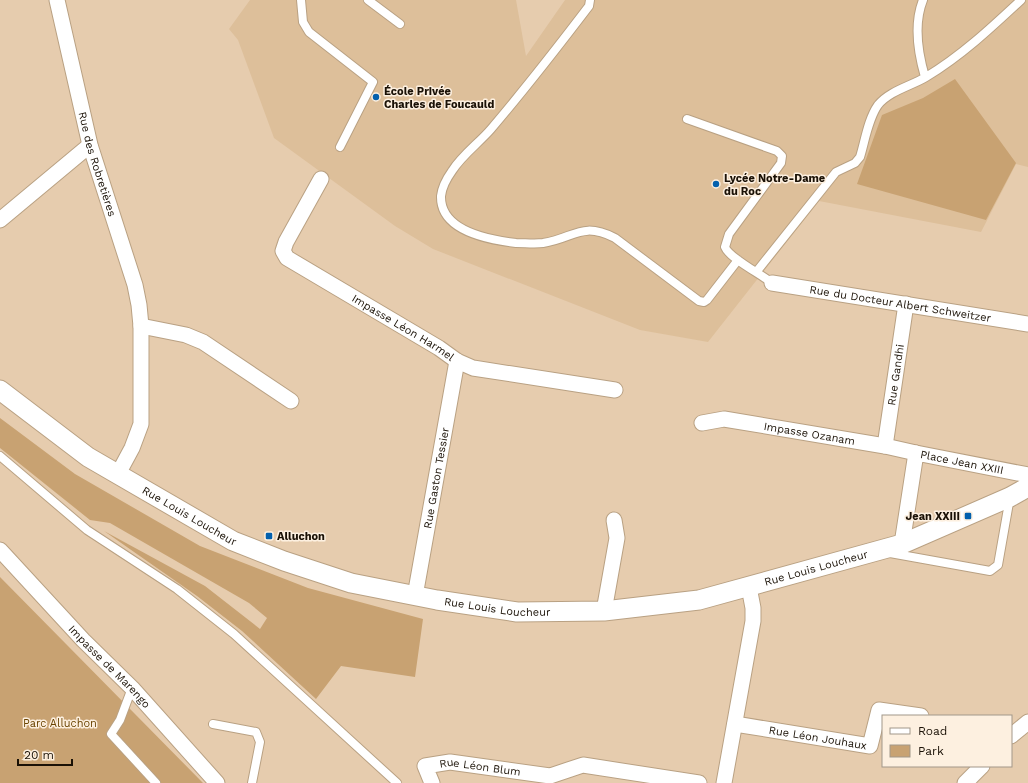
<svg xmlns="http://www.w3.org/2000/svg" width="1028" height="783" viewBox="0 0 1028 783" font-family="'Work Sans',sans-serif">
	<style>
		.built { fill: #ddbf9a }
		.green { fill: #c8a272 }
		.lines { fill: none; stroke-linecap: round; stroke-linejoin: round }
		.service-casing { stroke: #b9a183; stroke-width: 10 }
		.minor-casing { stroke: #b9a183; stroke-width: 17 }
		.tertiary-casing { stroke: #b9a183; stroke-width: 21 }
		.service { stroke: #fff; stroke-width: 8 }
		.minor { stroke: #fff; stroke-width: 15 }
		.tertiary { stroke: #fff; stroke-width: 19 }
		.poi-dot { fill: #0360ad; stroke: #fdf0e0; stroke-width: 1.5 }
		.labels { text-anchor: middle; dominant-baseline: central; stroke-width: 3; stroke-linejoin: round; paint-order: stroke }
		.poi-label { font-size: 11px; font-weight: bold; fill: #1a1106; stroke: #fdf0e0; text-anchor: start }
		.street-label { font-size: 11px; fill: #1a1106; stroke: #fdf0e0 }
		.park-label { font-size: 11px; fill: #6a4300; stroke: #fdf0e0 }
	</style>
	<rect width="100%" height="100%" fill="#e6ccae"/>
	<path class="built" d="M 250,0 L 516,0 L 526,56 L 565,0 L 1028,0 L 1028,167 L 1016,164 L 981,232 L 819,201 L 708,342 L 640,330 L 433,249 L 395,226 L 274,138 L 238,40 L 229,29 Z"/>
	<path class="green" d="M 955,79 L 1016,163 L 986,220 L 857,184 L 882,115 L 923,98 Z
		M 0,418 L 75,474 L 200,546 L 308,588 L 423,619 L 415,677 L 341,666 L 316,699 L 242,631 L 197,596 L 104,531 L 205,586 L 260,629 L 267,618 L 249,603 L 110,523 L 90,520 L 0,448 Z
		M 0,577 L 203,783 L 0,783 Z"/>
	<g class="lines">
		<g class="service-casing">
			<path id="service" d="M 301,0 L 303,22 L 309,32 L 373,82 L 340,147
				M 368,0 L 400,24
				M 590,0 L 589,6 C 557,48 525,89 491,129 C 479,143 462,155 452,171 C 447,178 442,187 441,196 C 440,231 490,240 516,243 C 525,243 535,244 543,243 C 575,238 581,221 615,238 L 699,301 L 704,302 L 707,300 L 738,260
				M 923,0 C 913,25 918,53 925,77
				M 687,119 L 777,151 L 782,156 L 781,163 L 729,234 L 725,247 C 729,258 761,274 772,283
				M 757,271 L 836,172 L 855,163 L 860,157 C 865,141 868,119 878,105 C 889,91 911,86 926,77 C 961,56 991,28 1021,0
				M 0,456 L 87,530 L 177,589 L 234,634 L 397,783
				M 890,553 L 990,571 L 998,565 L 1010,497
				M 132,688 L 120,720 L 111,734 L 156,783
				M 213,724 L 256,732 L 260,742 L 252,783"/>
		</g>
		<g class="minor-casing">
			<g id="minor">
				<path id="s1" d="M 57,0 L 90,145 L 135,285 L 139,305 L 141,326 L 141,424 L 132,448 L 118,474"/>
				<path id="s2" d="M 321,179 L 286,242 L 283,251 L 287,258 L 439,348 L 457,361 L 473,368 L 615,390"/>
				<path d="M 0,220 L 90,145"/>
				<path id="s3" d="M 772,283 L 1028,324"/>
				<path d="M 141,326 L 186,335 L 203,342 L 291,401"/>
				<path id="s4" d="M 702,423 L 724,419 L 885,446 L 916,453"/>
				<path id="s5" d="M 885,446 L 906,304"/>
				<path id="s6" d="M 902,544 L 916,453 L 1028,475"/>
				<path id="s7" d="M 0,550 L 83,640 L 132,688 L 217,783"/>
				<path id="s8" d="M 415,596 L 457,361"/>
				<path d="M 604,611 L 617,538 L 614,520"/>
				<path id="s9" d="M 735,724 L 870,746 L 879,710 L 921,716"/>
				<path d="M 1011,736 L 1028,722"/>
				<path id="s10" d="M 432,783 L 425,766 L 450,762 L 550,776 L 583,765 L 699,783"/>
				<path d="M 724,783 L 753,621 L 753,608 L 749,587"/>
				<path d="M 965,783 L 982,766"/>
			</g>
		</g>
		<g class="tertiary-casing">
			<g id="tertiary">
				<path id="s11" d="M 0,390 L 88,457 L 233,541 L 284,561 L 351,583 L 437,600 L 517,612 L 604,611 L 699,600 L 902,544 L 1010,497 L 1028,487"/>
			</g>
		</g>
		<use href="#service" class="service"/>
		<use href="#minor" class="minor"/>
		<use href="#tertiary" class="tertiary"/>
	</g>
	<g class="poi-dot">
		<circle cx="376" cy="97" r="4"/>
		<circle cx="716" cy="184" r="4"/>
		<rect x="964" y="512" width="8" height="8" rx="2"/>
		<rect x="265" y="532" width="8" height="8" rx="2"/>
	</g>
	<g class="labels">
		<g class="poi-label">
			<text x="384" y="91">École Privée<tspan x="384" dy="13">Charles de Foucauld</tspan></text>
			<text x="724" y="178">Lycée Notre-Dame<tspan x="724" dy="13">du Roc</tspan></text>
			<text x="960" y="516" text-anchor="end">Jean XXIII</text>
			<text x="277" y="536">Alluchon</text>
		</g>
		<g class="street-label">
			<text stroke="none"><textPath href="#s1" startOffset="169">Rue des Robretières</textPath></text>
			<text stroke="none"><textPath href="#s3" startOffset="130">Rue du Docteur Albert Schweitzer</textPath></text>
			<text stroke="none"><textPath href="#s2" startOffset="225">Impasse Léon Harmel</textPath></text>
			<text stroke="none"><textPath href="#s5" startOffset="72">Rue Gandhi</textPath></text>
			<text stroke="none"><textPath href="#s4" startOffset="109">Impasse Ozanam</textPath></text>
			<text stroke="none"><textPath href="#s6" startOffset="139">Place Jean XXIII</textPath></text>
			<text stroke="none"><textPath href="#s8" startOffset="120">Rue Gaston Tessier</textPath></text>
			<text stroke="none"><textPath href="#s11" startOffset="228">Rue Louis Loucheur</textPath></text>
			<text stroke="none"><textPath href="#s11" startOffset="876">Rue Louis Loucheur</textPath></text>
			<text stroke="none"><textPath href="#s11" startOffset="552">Rue Louis Loucheur</textPath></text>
			<text stroke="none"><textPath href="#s7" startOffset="160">Impasse de Marengo</textPath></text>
			<text stroke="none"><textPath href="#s9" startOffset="84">Rue Léon Jouhaux</textPath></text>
			<text stroke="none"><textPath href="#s10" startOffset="74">Rue Léon Blum</textPath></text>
		</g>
		<g class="park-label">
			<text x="60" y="723">Parc Alluchon</text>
		</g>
	</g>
	<rect x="882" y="715" width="130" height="52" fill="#fdf0e0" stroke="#a29789"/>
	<rect x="890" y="728" width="20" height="6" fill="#ffffff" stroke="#a29789"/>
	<text x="918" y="735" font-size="12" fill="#1a1106">Road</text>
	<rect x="890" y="745" width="20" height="12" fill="#c8a272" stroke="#a29789"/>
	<text x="918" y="755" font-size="12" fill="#1a1106">Park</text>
	<path d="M18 759v6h54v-6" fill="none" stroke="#1a1106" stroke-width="2"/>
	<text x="24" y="759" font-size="12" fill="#1a1106" stroke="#fdf0e0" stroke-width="3" paint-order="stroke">20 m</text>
</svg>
